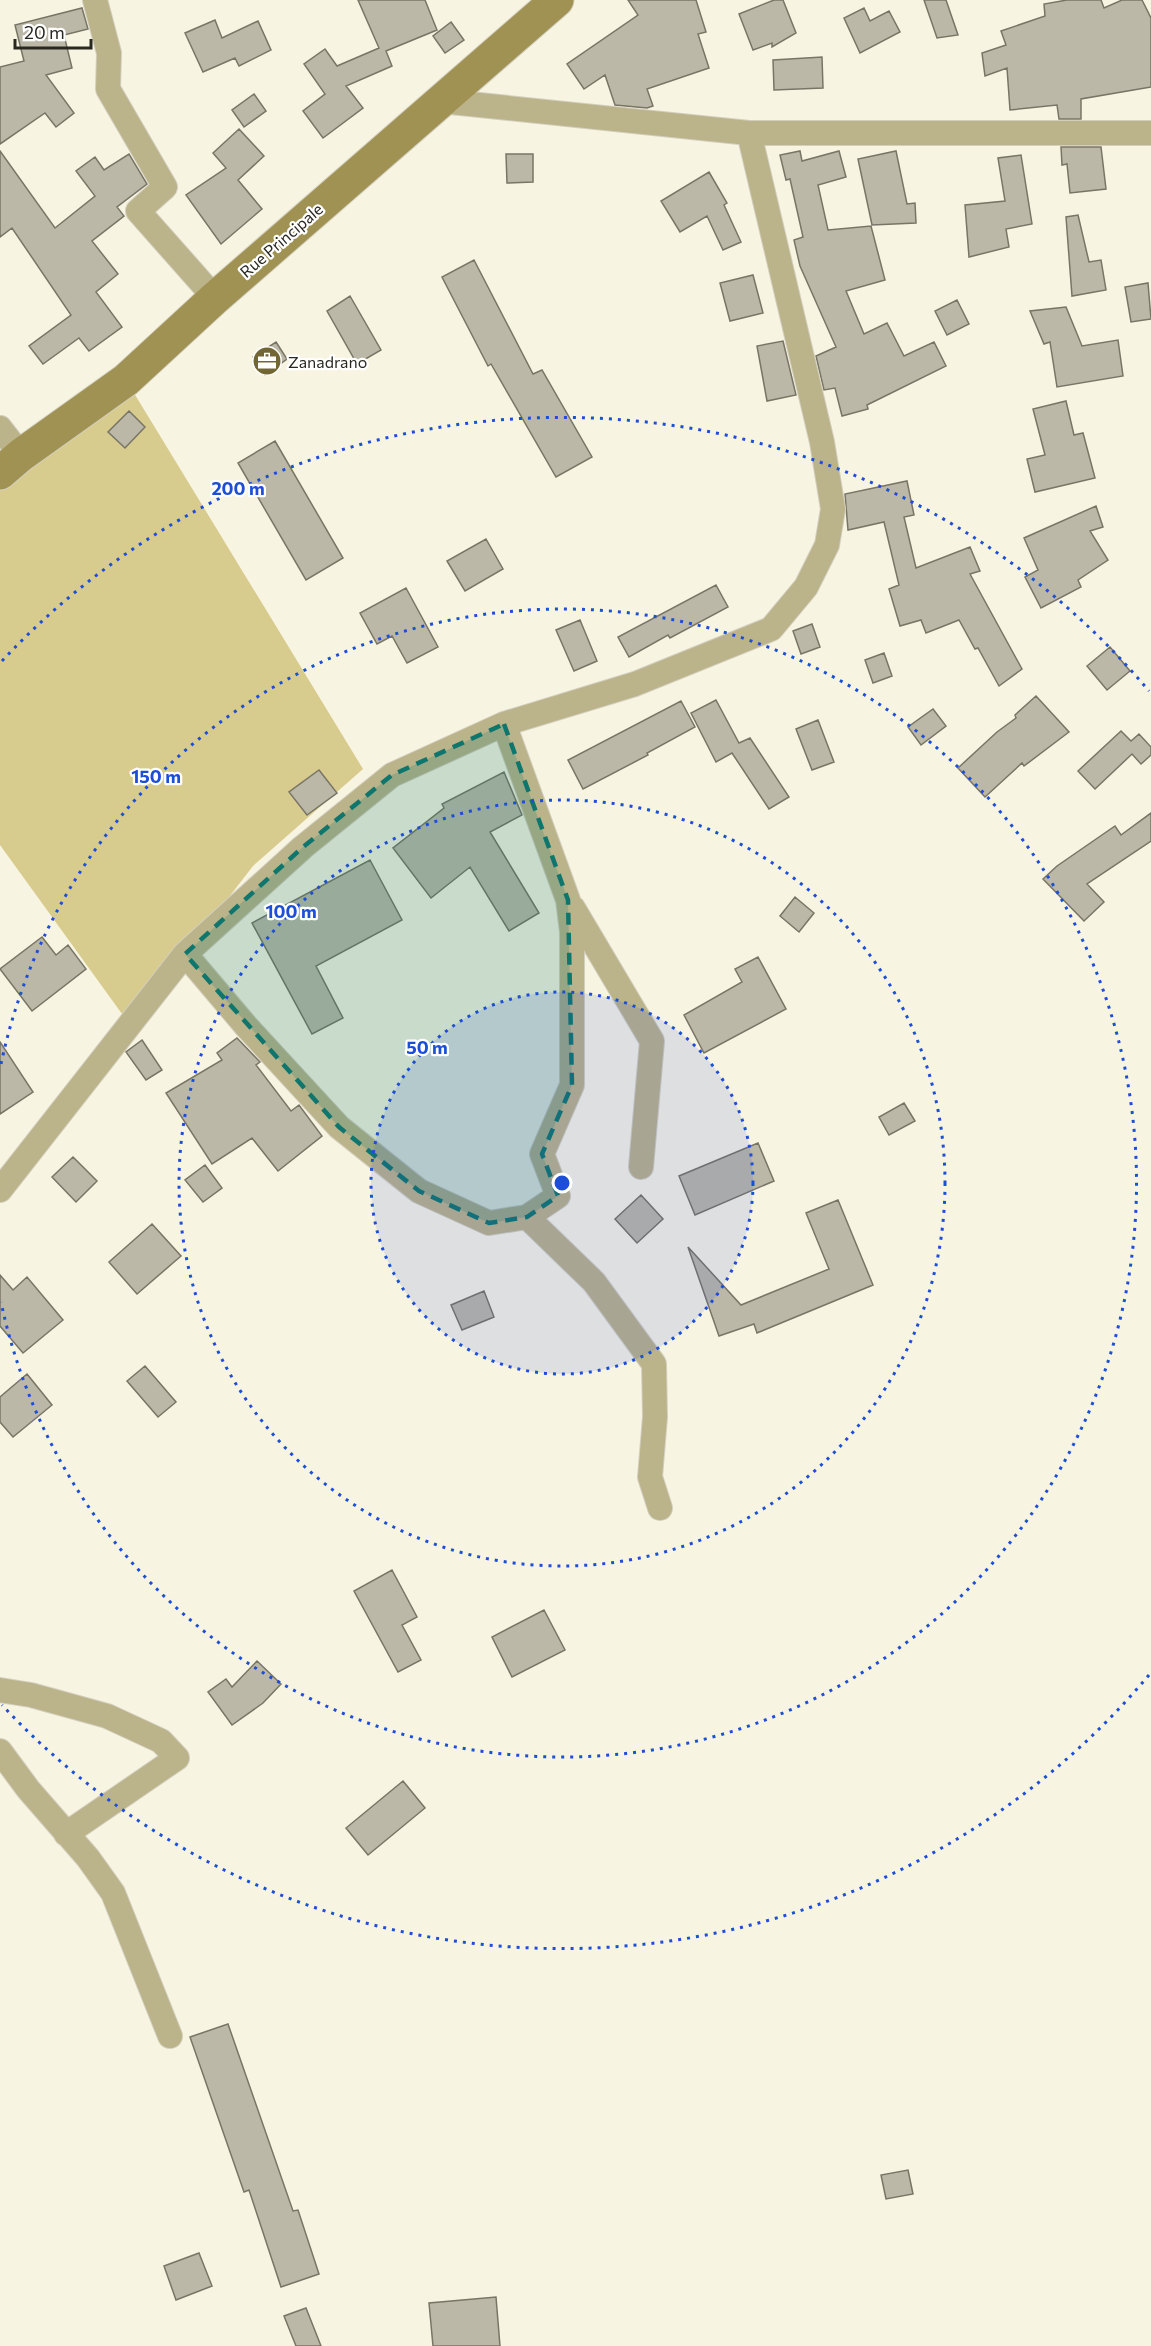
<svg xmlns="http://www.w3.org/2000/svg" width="1151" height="2346" viewBox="0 0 1151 2346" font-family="Commissioner,sans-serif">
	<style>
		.green { fill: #d8cb8e }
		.building { fill: #bcb8a7; stroke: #797566; stroke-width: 1.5 }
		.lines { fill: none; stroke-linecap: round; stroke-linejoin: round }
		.minor-casing { stroke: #d3cfbf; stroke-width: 26 }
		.secondary-casing { stroke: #d3cfbf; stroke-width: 35 }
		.minor { stroke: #bbb389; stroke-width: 24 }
		.secondary { stroke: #a09253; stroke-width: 33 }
		.marked { fill: #0f766e; fill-opacity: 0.2; stroke: #0f766e; stroke-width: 4.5; stroke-dasharray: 12 8; stroke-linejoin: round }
		.ring { fill: none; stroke: #1d4ed8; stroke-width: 3; stroke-dasharray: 3 6 }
		.labels { text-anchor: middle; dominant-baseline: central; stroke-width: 4.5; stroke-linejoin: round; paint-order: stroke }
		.street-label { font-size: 16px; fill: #282720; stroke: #fff }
		.poi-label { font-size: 16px; fill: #282720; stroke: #fff; text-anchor: start }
		.centre { fill: #1d4ed8; stroke: #fff; stroke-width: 3 }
		.ring-label { font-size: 18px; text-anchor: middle; font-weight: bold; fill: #1d4ed8; stroke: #fff; stroke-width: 4.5; stroke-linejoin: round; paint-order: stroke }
	</style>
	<rect width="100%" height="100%" fill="#f8f4e2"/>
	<path class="green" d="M 126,380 L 363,769 L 253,866 L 130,1025 L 0,845 L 0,473 Z"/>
	<path class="building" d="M 358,0 L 425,0 L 437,30 L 386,51 L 392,66 L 346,86 L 363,108 L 323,138 L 303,111 L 325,94 L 304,64 L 325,49 L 337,66 L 379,48 Z
		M 628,0 L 696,0 L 706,32 L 698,34 L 709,68 L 647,89 L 653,106 L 647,108 L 615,105 L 605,75 L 584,89 L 567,64 L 638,15 Z
		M 774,0 L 783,0 L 796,33 L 772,47 L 772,43 L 753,50 L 739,14 Z
		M 924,0 L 946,0 L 958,35 L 937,38 Z
		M 1067,0 L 1101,0 L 1104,8 L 1122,0 L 1142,0 L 1151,18 L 1151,87 L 1081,99 L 1081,119 L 1059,119 L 1057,105 L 1010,110 L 1007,68 L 985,76 L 982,53 L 1006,45 L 1001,31 L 1045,16 L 1044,4 Z
		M 82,8 L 88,29 L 64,35 L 72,68 L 46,75 L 74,113 L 56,127 L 45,113 L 0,144 L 0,67 L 24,61 L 15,25 Z
		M 864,8 L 870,21 L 889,11 L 900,32 L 860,53 L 844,18 Z
		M 215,20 L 222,38 L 258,21 L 271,50 L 239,66 L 235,58 L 203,72 L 185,33 Z
		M 451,22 L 464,40 L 445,53 L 433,36 Z
		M 822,57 L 823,88 L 774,90 L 773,60 Z
		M 254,94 L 266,111 L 244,127 L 232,110 Z
		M 239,129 L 264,156 L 238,180 L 262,209 L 221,244 L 186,195 L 226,168 L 213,153 Z
		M 1061,147 L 1101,147 L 1106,189 L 1070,193 L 1067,164 L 1062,165 Z
		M 0,151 L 55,228 L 95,196 L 76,171 L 95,157 L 104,170 L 129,154 L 147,184 L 117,207 L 124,216 L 92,241 L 118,274 L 96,292 L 122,327 L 89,351 L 79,338 L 43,364 L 29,346 L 71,315 L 12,228 L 0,237 Z
		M 800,151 L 802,161 L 839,151 L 846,177 L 818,185 L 828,230 L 871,226 L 885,280 L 846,291 L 864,334 L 887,323 L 904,356 L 934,342 L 946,366 L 867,405 L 868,409 L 842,416 L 835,388 L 824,390 L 816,356 L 836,347 L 800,266 L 794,240 L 803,237 L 790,179 L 786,180 L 780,155 Z
		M 896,151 L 907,204 L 915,203 L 916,223 L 872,225 L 858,159 Z
		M 506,154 L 533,154 L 533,182 L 507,183 Z
		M 1021,155 L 1032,224 L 1006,229 L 1009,247 L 969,257 L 965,205 L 1005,201 L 998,158 Z
		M 709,172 L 727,203 L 724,205 L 741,242 L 723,250 L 707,216 L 680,232 L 661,201 Z
		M 1078,215 L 1089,262 L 1101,260 L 1106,290 L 1072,296 L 1066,217 Z
		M 474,260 L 533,374 L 542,370 L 592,457 L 556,477 L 491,364 L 488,366 L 442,277 Z
		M 753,275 L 763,313 L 730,321 L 720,283 Z
		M 1148,283 L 1151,319 L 1131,322 L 1125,287 Z
		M 350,296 L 381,350 L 357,364 L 327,311 Z
		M 957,300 L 969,324 L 947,335 L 935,311 Z
		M 1066,307 L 1082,346 L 1118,340 L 1123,376 L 1057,387 L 1050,342 L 1044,344 L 1030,311 Z
		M 783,341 L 796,395 L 767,401 L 757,346 Z
		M 276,342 L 287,359 L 265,375 L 253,357 Z
		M 1066,401 L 1074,435 L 1083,433 L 1095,478 L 1035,492 L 1027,459 L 1045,455 L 1033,409 Z
		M 129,411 L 145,427 L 125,448 L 108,432 Z
		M 275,441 L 343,558 L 306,580 L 238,463 Z
		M 907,481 L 914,515 L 904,517 L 916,568 L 970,547 L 980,571 L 970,574 L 1022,669 L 999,686 L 978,648 L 975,649 L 959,620 L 926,633 L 921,620 L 900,626 L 889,589 L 899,585 L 884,522 L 848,530 L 845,494 Z
		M 1096,506 L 1103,527 L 1090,531 L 1108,560 L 1078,580 L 1081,587 L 1041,608 L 1025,577 L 1038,570 L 1024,538 Z
		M 486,539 L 503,569 L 465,591 L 447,561 Z
		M 716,585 L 728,607 L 670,638 L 668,635 L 629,657 L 618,637 Z
		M 406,588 L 438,647 L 407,663 L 392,636 L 377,644 L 360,613 Z
		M 580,620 L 597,661 L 574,671 L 556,630 Z
		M 812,624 L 820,647 L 801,654 L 793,631 Z
		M 1110,647 L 1130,671 L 1107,690 L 1087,666 Z
		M 884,653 L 892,676 L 873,683 L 865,660 Z
		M 1036,696 L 1069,732 L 1024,766 L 1022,763 L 985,797 L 958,768 L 997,732 L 1016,718 L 1015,715 Z
		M 716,700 L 739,743 L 750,738 L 789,797 L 769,809 L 732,753 L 716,762 L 691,713 Z
		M 681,701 L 695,727 L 647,753 L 648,755 L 583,789 L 568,760 Z
		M 933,709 L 946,726 L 921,745 L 908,727 Z
		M 818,720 L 834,762 L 812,770 L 796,729 Z
		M 1121,731 L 1131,741 L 1139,734 L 1151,747 L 1151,755 L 1141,764 L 1132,754 L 1095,789 L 1078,771 Z
		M 319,770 L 337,793 L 307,815 L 289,792 Z
		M 504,772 L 522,815 L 490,832 L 539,913 L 509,931 L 470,867 L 431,898 L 393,848 L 444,808 L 442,804 Z
		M 1151,813 L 1151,841 L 1087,884 L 1104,902 L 1084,921 L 1043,879 L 1057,866 L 1115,826 L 1121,835 Z
		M 370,860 L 402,920 L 316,966 L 343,1018 L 312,1034 L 252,923 Z
		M 795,897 L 814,913 L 799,932 L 780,916 Z
		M 42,937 L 56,955 L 68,945 L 86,969 L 32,1011 L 0,969 Z
		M 758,957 L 786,1009 L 704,1053 L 684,1015 L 742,982 L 735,969 Z
		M 237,1038 L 260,1062 L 256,1065 L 291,1111 L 299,1105 L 322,1136 L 278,1171 L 252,1138 L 212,1164 L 166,1093 L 222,1060 L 217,1053 Z
		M 142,1040 L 162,1070 L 146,1080 L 126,1052 Z
		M 0,1042 L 33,1092 L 0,1114 Z
		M 904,1103 L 915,1121 L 889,1135 L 879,1117 Z
		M 758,1143 L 774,1181 L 695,1215 L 679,1176 Z
		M 73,1157 L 97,1181 L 76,1202 L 52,1177 Z
		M 205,1165 L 222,1188 L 203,1202 L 185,1180 Z
		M 641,1195 L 663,1219 L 637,1243 L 615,1219 Z
		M 838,1200 L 873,1285 L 757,1333 L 754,1324 L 719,1336 L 688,1247 L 741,1305 L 829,1269 L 806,1213 Z
		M 152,1224 L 181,1256 L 137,1294 L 109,1262 Z
		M 0,1275 L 13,1290 L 27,1277 L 63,1320 L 23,1353 L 0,1326 Z
		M 484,1291 L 494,1317 L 462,1330 L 451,1305 Z
		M 145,1366 L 176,1402 L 158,1417 L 127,1381 Z
		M 27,1374 L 52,1405 L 13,1437 L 0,1422 L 0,1397 Z
		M 392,1570 L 417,1617 L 402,1625 L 421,1660 L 398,1672 L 354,1591 Z
		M 544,1610 L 565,1650 L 512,1677 L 492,1637 Z
		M 257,1661 L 281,1684 L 263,1703 L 232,1725 L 208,1692 L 226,1679 L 232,1687 Z
		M 403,1781 L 425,1808 L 368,1855 L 346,1828 Z
		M 228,2024 L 293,2211 L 298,2210 L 319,2274 L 281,2287 L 249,2190 L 244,2192 L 190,2037 Z
		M 908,2170 L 913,2194 L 886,2199 L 881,2175 Z
		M 199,2253 L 212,2286 L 176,2300 L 164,2266 Z
		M 496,2297 L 500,2346 L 433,2346 L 429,2303 Z
		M 306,2308 L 321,2346 L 296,2346 L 284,2316 Z"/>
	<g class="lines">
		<g class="minor-casing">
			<path id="minor" d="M 95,0 L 109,53 L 108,89 L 165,187 L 138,211 L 215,298
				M 441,101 L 749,133 L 1151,133
				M 0,428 L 21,455
				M 504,724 L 568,900 L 572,932 L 572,1085 L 542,1154 L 558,1196 L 527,1217
				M 573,908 L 652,1041 L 641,1167
				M 185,954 L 246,1026 L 339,1127 L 419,1191 L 489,1223 L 527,1217 L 594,1282 L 654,1364 L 655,1417 L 650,1477 L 660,1508
				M 0,1190 L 185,954 L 303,847 L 392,775 L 504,724 L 635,684 L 771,629 L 806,587 L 827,545 L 833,509 L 822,442 L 749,133
				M 0,1690 L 31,1695 L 107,1716 L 161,1741 L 177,1758 L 66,1834
				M 0,1751 L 28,1789 L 88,1858 L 113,1893 L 170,2036"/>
		</g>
		<g class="secondary-casing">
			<path id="secondary" d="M 0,473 L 21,455 L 126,380 L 215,298 L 557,0"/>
		</g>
		<use href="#minor" class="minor"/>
		<use href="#secondary" class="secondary"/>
	</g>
	<path class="marked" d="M 504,724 L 568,900 L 572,1085 L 542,1154 L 558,1196 L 527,1217 L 489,1223 L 419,1191 L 339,1127 L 185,954 L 303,847 L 392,775 Z"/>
	<circle cx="562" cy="1183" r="191" fill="#1d4ed8" fill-opacity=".12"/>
	<g class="ring">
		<circle cx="562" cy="1183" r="191"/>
		<circle cx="562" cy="1183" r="383"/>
		<path d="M1 1064A574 574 0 1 1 1 1302"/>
		<path d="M1149 1675A766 766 0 0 1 2 1705M2 661A766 766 0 0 1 1149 691"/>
	</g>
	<defs>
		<g id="office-disc" transform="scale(1.5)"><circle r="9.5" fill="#726734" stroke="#fff"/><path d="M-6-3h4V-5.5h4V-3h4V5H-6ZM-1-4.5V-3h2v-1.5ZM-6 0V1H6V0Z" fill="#fff"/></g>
	</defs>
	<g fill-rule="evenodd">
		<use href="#office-disc" x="267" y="361"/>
	</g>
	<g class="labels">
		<g class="street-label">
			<text transform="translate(281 240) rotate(-41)">Rue Principale</text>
		</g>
		<g class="poi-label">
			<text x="288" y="361">Zanadrano</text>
		</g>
	</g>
	<circle cx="562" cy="1183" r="9" class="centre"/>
	<g class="ring-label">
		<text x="238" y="495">200 m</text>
		<text x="156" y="783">150 m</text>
		<text x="291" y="918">100 m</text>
		<text x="427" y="1054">50 m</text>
	</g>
	<path d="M15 39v9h76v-9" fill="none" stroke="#282720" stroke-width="3"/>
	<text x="24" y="39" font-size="18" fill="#282720" stroke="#ffffff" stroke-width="4.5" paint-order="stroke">20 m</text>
</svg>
